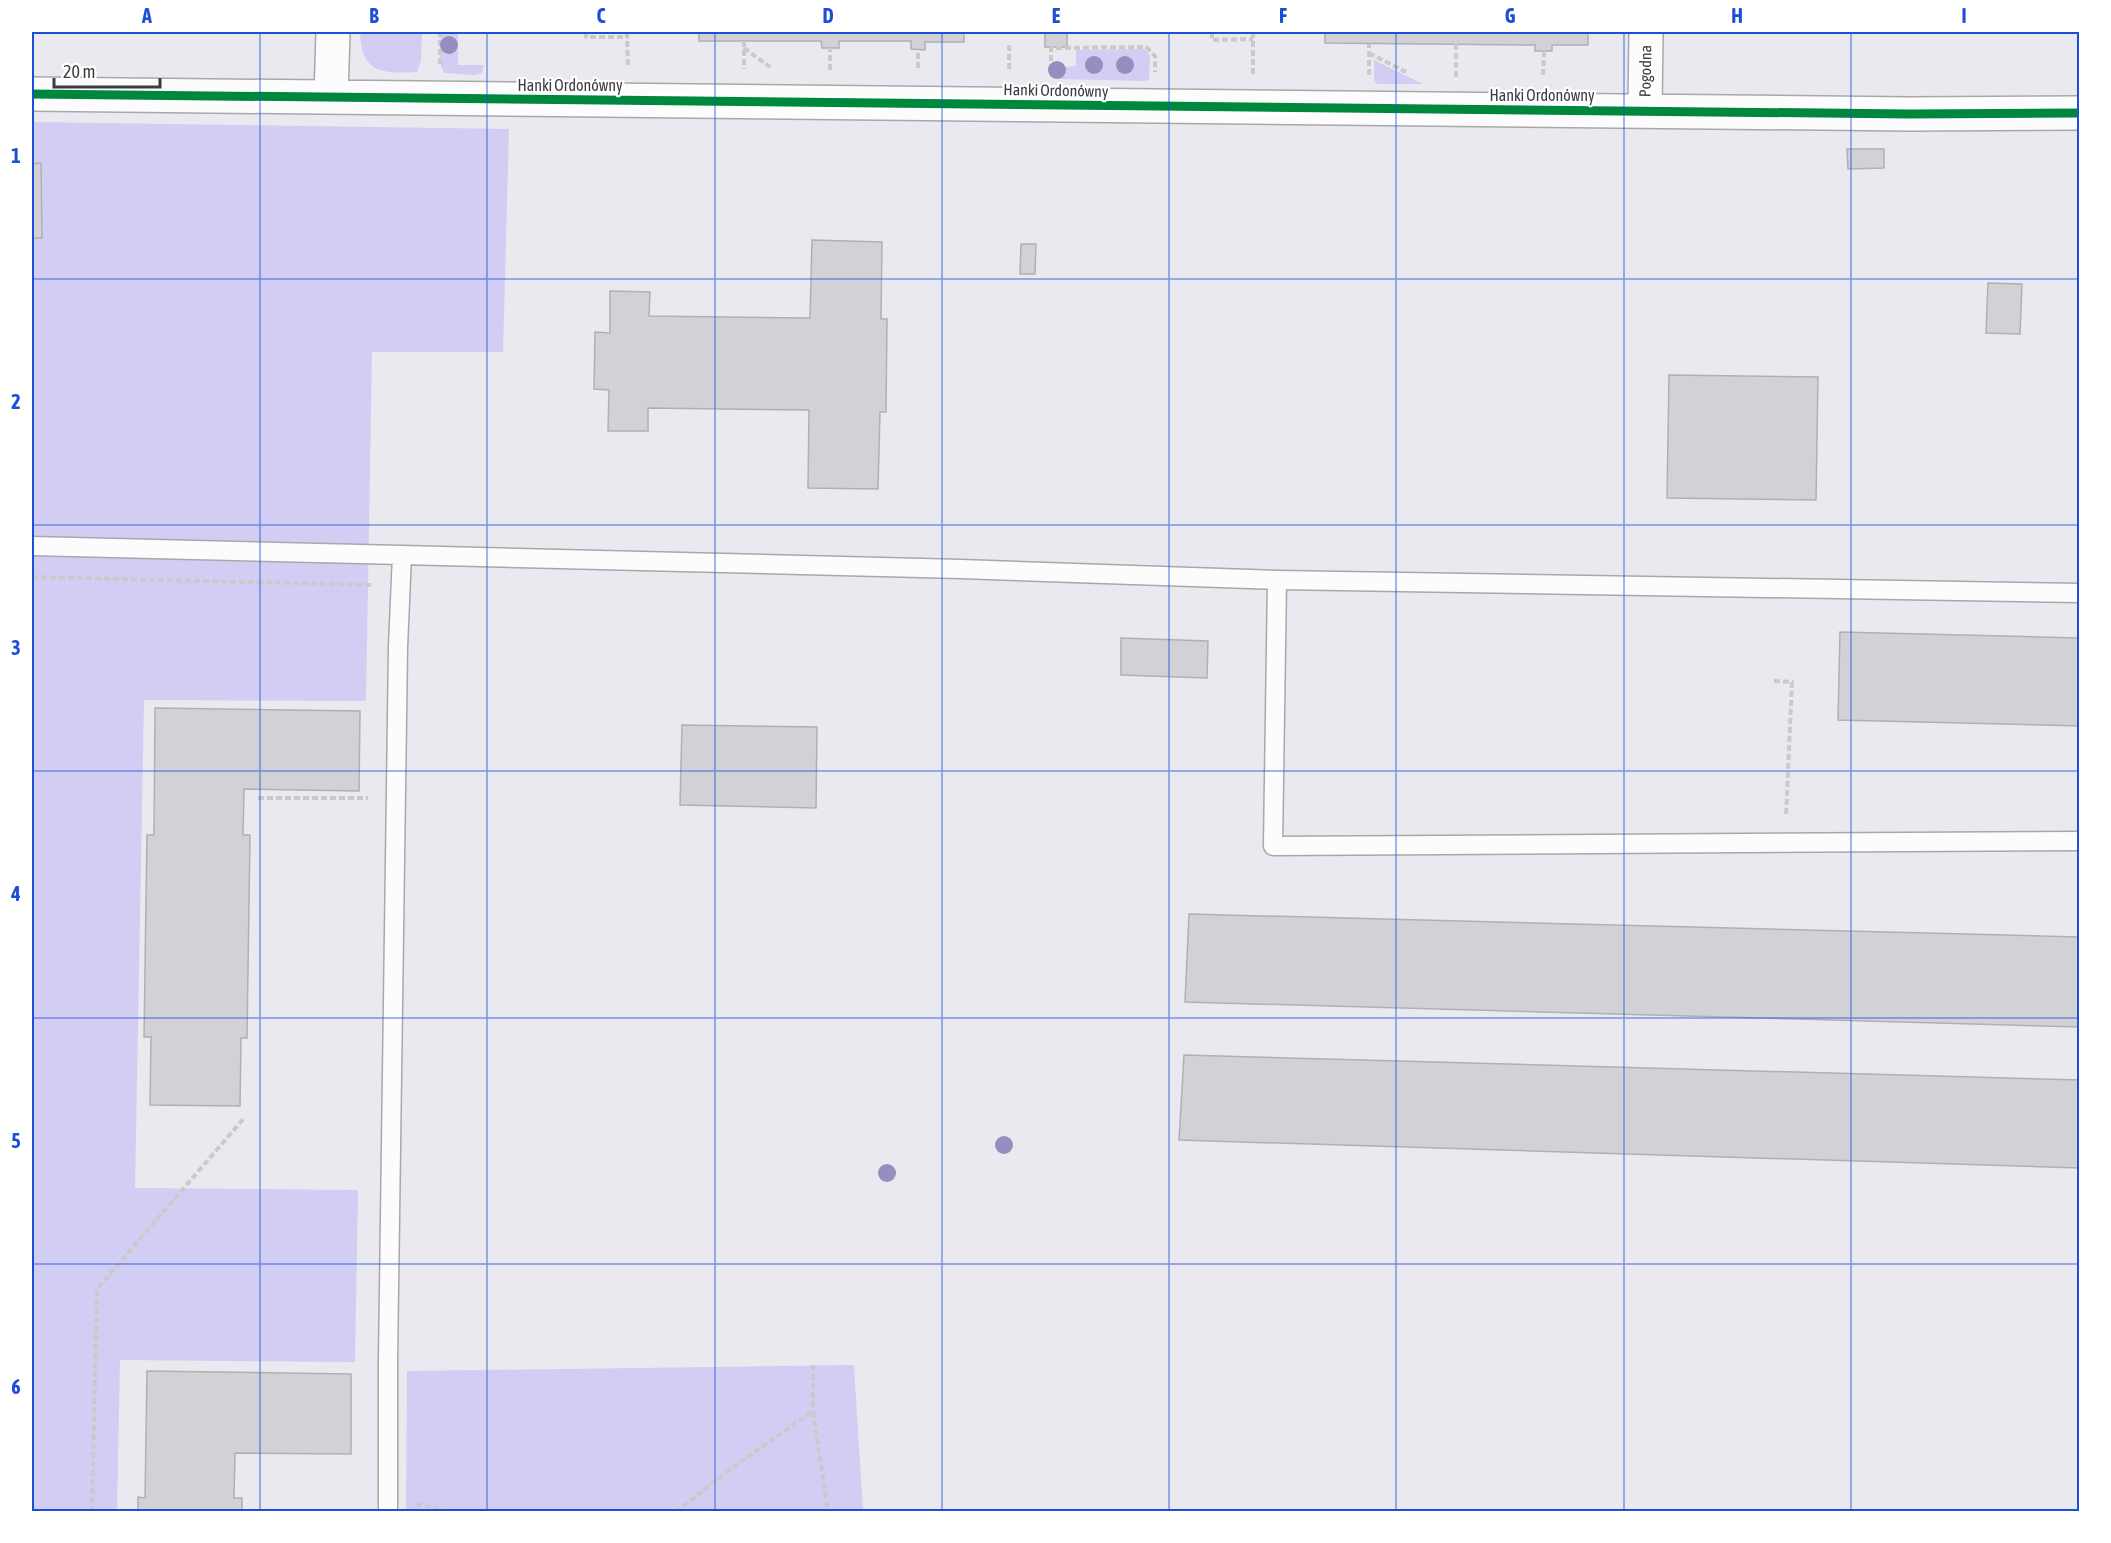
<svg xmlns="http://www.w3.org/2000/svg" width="2111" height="1543" viewBox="0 0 2111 1543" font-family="'Asap Condensed',sans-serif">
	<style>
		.green { fill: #d2cdf3 }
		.building { fill: #d2d2d6; stroke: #b0b0b4; stroke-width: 1.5 }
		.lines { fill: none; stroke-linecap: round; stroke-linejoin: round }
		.service-casing { stroke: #a8a8ac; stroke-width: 21 }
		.minor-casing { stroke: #a8a8ac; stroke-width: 36 }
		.path { stroke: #cacacb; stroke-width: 4; stroke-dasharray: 6 3; stroke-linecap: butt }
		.service { stroke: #fcfcfd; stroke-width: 18 }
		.minor { stroke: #fcfcfd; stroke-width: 33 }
		.cycleway-casing { stroke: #fff; stroke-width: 13 }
		.cycleway { stroke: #00873e; stroke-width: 9 }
		.tree { fill: #988dbf }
		.grid { fill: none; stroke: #1d4ed8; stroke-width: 1.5; stroke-opacity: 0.55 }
		.labels { text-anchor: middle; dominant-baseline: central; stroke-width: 4.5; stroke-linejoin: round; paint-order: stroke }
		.street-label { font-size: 16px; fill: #3c3b40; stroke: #fff }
		.neatline { fill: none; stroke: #1d4ed8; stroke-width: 2 }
		.grid-label { font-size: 20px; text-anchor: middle; font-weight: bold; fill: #1d4ed8 }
	</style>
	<rect width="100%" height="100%" fill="#e9e9ef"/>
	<path class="green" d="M 360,32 L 422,32 L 421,61 L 417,72 C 382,74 361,73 360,32 Z
		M 441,32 L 458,32 L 458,65 L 484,65 L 482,73 L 475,75 L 444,73 L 440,63 Z
		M 1144,49 L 1150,55 L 1149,79 L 1145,81 L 1059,79 L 1055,75 L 1055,68 L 1076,66 L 1076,50 Z
		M 1374,60 L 1423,84 L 1377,84 L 1374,80 Z
		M 32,122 L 509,129 L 503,352 L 372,352 L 366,701 L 144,700 L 135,1188 L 358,1190 L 355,1362 L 120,1360 L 117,1511 L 32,1512 Z
		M 854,1365 L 863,1511 L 406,1511 L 407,1371 Z"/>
	<path class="building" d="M 699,32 L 964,32 L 964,42 L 925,42 L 925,50 L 911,49 L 911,41 L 839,41 L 839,48 L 822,48 L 821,41 L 699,41 Z
		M 1045,32 L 1067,32 L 1067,47 L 1045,47 Z
		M 1325,32 L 1588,32 L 1588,45 L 1552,45 L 1552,51 L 1535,51 L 1535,45 L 1325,43 Z
		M 1847,149 L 1884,149 L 1884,168 L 1848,169 Z
		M 41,163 L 42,238 L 32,238 L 32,164 Z
		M 812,240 L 882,242 L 881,319 L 887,319 L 886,412 L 880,412 L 878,489 L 808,488 L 809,410 L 648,408 L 648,431 L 608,431 L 609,390 L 594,389 L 595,332 L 610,333 L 610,291 L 650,292 L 649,316 L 810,318 Z
		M 1021,244 L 1036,244 L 1035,274 L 1020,274 Z
		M 1988,283 L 2022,284 L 2020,334 L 1986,333 Z
		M 1669,375 L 1818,377 L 1816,500 L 1667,498 Z
		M 1840,632 L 2080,638 L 2080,726 L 1838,720 Z
		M 1121,638 L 1208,641 L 1207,678 L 1121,675 Z
		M 155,708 L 360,711 L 359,791 L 244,789 L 243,835 L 250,835 L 247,1038 L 241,1038 L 240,1106 L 150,1105 L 151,1037 L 144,1037 L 147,835 L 154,835 Z
		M 682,725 L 817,727 L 816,808 L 680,805 Z
		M 1189,914 L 2080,937 L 2080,1027 L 1185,1002 Z
		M 1184,1055 L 2080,1080 L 2080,1168 L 1179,1140 Z
		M 147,1371 L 351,1374 L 351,1454 L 235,1453 L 234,1498 L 242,1498 L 242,1512 L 138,1512 L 138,1497 L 145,1498 Z"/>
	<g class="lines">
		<g class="service-casing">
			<path id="service" d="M 32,546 L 402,555
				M 1277,580 L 1273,846 L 2080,841
				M 388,1512 L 388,1360 L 398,647 L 402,555 L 961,569 L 1277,580 L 2080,593"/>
		</g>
		<g class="minor-casing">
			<path id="minor" d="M 32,94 L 1909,114 L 2080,113
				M 331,97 L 333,32
				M 1645,111 L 1646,32"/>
		</g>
		<path class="path" d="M 586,32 L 586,37 L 628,37
			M 627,32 L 628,67
			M 1212,32 L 1212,40 L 1253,39
			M 744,41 L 744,69
			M 1456,44 L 1456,77
			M 1009,45 L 1009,69
			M 744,48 L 770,67
			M 1369,53 L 1406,72
			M 440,64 L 440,32
			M 918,68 L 918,50
			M 830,70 L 830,48
			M 1051,70 L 1051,48 L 1146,47 L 1155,56 L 1155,72
			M 1253,74 L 1253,32
			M 1369,75 L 1369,44
			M 1543,75 L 1544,51
			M 32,577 L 373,585
			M 1774,681 L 1792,682 L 1786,816
			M 258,798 L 368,798
			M 813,1365 L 813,1411
			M 416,1504 L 453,1512
			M 92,1512 L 97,1289 L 245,1117
			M 676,1512 L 740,1462 L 813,1411 L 828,1512"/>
		<use href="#service" class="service"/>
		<use href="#minor" class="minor"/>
		<g class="cycleway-casing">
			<path id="cycleway" d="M 32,94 L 1909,114 L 2080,113"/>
		</g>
		<use href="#cycleway" class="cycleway"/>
	</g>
	<g class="tree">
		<circle cx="449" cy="45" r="9"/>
		<circle cx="1094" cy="65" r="9"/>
		<circle cx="1125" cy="65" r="9"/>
		<circle cx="1057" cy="70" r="9"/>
		<circle cx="1004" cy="1145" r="9"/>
		<circle cx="887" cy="1173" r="9"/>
	</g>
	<path class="grid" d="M 260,32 L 260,1512M 487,32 L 487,1512M 715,32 L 715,1512M 942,32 L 942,1512M 1169,32 L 1169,1512M 1396,32 L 1396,1512M 1624,32 L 1624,1512M 1851,32 L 1851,1512M 32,279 L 2080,279M 32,525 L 2080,525M 32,771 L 2080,771M 32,1018 L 2080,1018M 32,1264 L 2080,1264"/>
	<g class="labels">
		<g class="street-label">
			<text transform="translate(1645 71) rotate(-89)">Pogodna</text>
			<text x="570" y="85">Hanki Ordonówny</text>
			<text transform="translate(1056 90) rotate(1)">Hanki Ordonówny</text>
			<text x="1542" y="95">Hanki Ordonówny</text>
		</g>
	</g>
	<rect width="2111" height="1543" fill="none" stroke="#ffffff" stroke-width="66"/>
	<path d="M54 78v9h106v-9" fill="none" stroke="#3c3b40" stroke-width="3"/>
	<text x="63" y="78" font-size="18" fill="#3c3b40" stroke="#ffffff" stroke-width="4.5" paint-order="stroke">20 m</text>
	<rect x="33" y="33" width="2045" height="1477" class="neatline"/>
	<g class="grid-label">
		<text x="147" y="23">A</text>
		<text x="374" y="23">B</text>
		<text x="601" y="23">C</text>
		<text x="828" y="23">D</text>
		<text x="1056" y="23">E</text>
		<text x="1283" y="23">F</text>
		<text x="1510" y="23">G</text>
		<text x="1737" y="23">H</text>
		<text x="1964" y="23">I</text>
		<text x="16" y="163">1</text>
		<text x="16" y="409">2</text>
		<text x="16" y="655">3</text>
		<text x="16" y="901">4</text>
		<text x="16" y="1148">5</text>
		<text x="16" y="1394">6</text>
	</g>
</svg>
